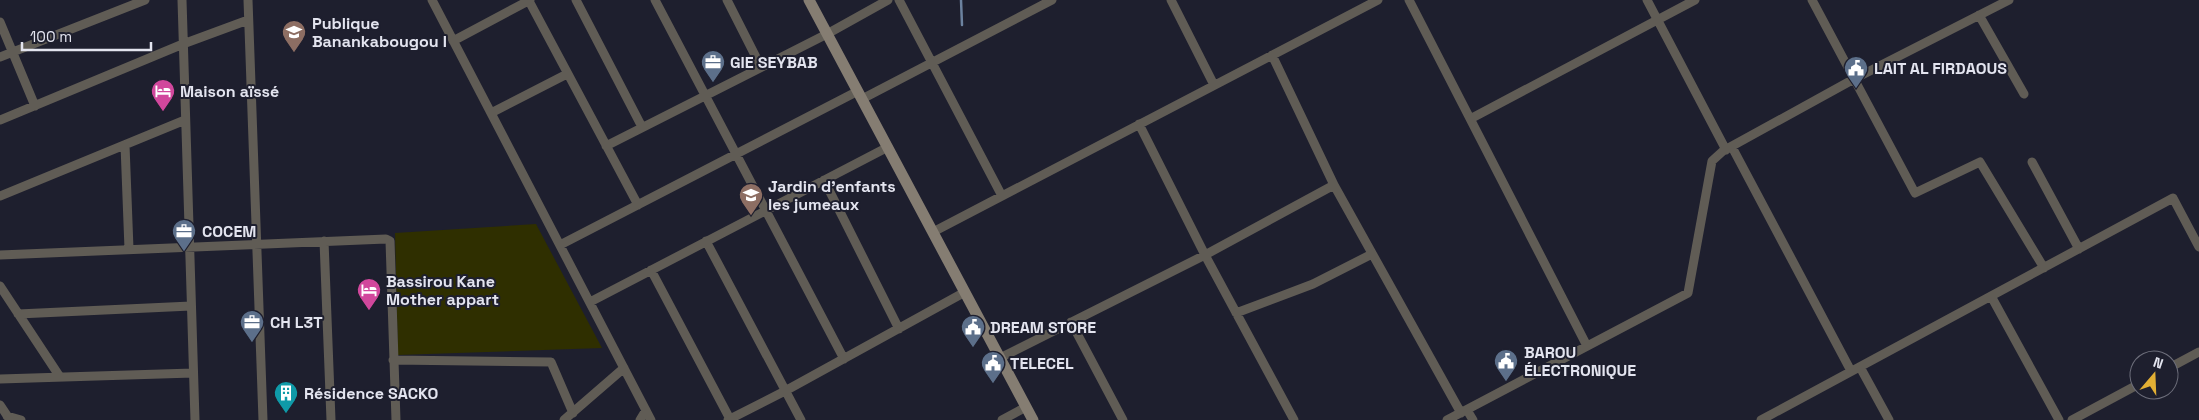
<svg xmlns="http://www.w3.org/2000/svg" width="2199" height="420" viewBox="0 0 2199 420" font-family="'Space Grotesk',sans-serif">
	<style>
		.green { fill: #2f2f00 }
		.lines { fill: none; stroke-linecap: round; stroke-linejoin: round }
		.stream { stroke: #6c829f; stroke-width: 2.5 }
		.street { stroke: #605c55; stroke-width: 9 }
		.secondary { stroke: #857d72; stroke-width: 11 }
		.labels { text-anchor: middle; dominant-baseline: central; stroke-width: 4; stroke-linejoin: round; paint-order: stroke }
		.poi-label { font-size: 16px; font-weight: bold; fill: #e3e4ef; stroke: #1e1f2e; text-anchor: start }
	</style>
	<rect width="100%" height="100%" fill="#1e1f2e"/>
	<path class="green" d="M 536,224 L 602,348 L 398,355 L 395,233 Z"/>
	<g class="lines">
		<path class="stream" d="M 961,0 L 962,25"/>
		<path class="street" d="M 182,0 L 195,420
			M 248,0 L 263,420
			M 432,0 L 651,420
			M 576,0 L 642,127
			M 655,0 L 844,359
			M 727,0 L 761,67
			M 899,0 L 1002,196
			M 1171,0 L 1214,85
			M 1409,0 L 1587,346
			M 1647,0 L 1726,150
			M 1812,0 L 1915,193 L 1980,162 L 2044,268
			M 529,1 L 638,205
			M 1979,15 L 2024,94
			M 0,22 L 35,106
			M 453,41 L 530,0
			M 1272,55 L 1334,185 L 1461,413
			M 0,57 L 145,0
			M 862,99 L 1052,0
			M 491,113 L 567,74
			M 1472,118 L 1695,0
			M 0,120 L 183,44 L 248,20
			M 1139,124 L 1205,255 L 1294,420
			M 125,145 L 129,249
			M 606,146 L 827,34 L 888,0
			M 1732,147 L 1851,371
			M 2032,162 L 2079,249
			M 824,180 L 899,329
			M 0,196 L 185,120
			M 933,232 L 1378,0
			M 324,241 L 331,420
			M 706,241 L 801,420
			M 560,245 L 858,91
			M 0,255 L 386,239 L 390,241 L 396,420
			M 651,270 L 730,419
			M 0,286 L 60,377
			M 1991,296 L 2059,420
			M 590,302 L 888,147
			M 1236,313 L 1313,284 L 1372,254
			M 18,314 L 191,306
			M 1071,322 L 1123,420
			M 1000,358 L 1205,255 L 1334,185
			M 393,360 L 551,362 L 573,413
			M 1860,367 L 1889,420
			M 2169,368 L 2199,352
			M 0,379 L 193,373
			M 0,405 L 10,420
			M 1467,410 L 1473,420
			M 7,416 L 21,420
			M 564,420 L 624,368
			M 640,420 L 646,410
			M 728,420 L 785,391 L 965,292
			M 1002,420 L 1026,407
			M 1447,420 L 1688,293 L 1712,161 L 1723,151 L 1854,79 L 2009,0
			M 1761,420 L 2173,198 L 2199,247
			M 2072,420 L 2139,384"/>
		<path class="secondary" d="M 809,0 L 1033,420"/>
	</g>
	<defs>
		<g id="school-pin" transform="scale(1.25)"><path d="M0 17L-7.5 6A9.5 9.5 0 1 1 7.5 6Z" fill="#8d6e63" stroke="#1e1f2e"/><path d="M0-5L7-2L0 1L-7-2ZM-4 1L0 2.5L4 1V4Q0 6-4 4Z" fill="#fff"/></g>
		<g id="office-pin" transform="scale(1.25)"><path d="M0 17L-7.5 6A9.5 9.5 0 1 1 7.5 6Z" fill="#5c6f8a" stroke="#1e1f2e"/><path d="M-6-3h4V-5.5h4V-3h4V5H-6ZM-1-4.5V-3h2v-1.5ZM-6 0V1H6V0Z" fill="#fff"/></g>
		<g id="civic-pin" transform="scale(1.25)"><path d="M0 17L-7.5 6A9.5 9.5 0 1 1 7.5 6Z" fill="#5c6f8a" stroke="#1e1f2e"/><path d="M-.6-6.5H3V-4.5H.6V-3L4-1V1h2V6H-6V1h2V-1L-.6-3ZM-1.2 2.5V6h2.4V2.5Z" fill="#fff"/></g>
		<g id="hotel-pin" transform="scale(1.25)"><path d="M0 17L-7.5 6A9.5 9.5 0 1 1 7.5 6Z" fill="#d1479c" stroke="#1e1f2e"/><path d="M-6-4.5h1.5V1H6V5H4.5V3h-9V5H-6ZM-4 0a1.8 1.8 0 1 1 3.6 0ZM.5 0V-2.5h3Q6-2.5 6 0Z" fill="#fff"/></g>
		<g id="building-pin" transform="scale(1.25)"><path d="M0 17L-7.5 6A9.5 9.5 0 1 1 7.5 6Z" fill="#0f9aa8" stroke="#1e1f2e"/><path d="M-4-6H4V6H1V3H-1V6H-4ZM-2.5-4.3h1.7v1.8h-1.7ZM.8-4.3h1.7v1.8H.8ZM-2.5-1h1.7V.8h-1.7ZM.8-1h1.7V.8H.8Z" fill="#fff"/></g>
	</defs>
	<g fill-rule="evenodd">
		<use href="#school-pin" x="294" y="32"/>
		<use href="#office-pin" x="713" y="62"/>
		<use href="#civic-pin" x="1856" y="68"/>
		<use href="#hotel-pin" x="163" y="91"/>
		<use href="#school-pin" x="751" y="195"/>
		<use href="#office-pin" x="184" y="231"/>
		<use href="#hotel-pin" x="369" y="290"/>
		<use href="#office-pin" x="252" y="322"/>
		<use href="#civic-pin" x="973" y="327"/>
		<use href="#civic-pin" x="1506" y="361"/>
		<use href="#civic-pin" x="993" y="363"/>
		<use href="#building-pin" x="286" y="393"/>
	</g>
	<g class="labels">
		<g class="poi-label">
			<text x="312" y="23">Publique<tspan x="312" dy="18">Banankabougou I</tspan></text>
			<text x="730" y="62">GIE SEYBAB</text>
			<text x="1874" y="68">LAIT AL FIRDAOUS</text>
			<text x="180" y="91">Maison aïssé</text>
			<text x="768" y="186">Jardin d'enfants<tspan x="768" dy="18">les jumeaux</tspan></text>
			<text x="202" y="231">COCEM</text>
			<text x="386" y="281">Bassirou Kane<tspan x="386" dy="18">Mother appart</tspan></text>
			<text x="270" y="322">CH L3T</text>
			<text x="990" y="327">DREAM STORE</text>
			<text x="1524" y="352">BAROU<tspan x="1524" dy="18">ÉLECTRONIQUE</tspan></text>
			<text x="1010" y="363">TELECEL</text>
			<text x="304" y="393">Résidence SACKO</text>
		</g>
	</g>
	<g transform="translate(2154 375) rotate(19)"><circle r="24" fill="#1e1f2e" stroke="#6d6e7b"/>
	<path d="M0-4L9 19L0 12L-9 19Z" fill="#e2af34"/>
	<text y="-8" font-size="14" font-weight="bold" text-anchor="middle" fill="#e3e4ef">N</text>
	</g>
	<path d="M22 42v8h129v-8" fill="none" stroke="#e3e4ef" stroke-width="2.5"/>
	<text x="30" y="42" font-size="15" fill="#e3e4ef" stroke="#1e1f2e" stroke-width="4" paint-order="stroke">100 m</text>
</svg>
